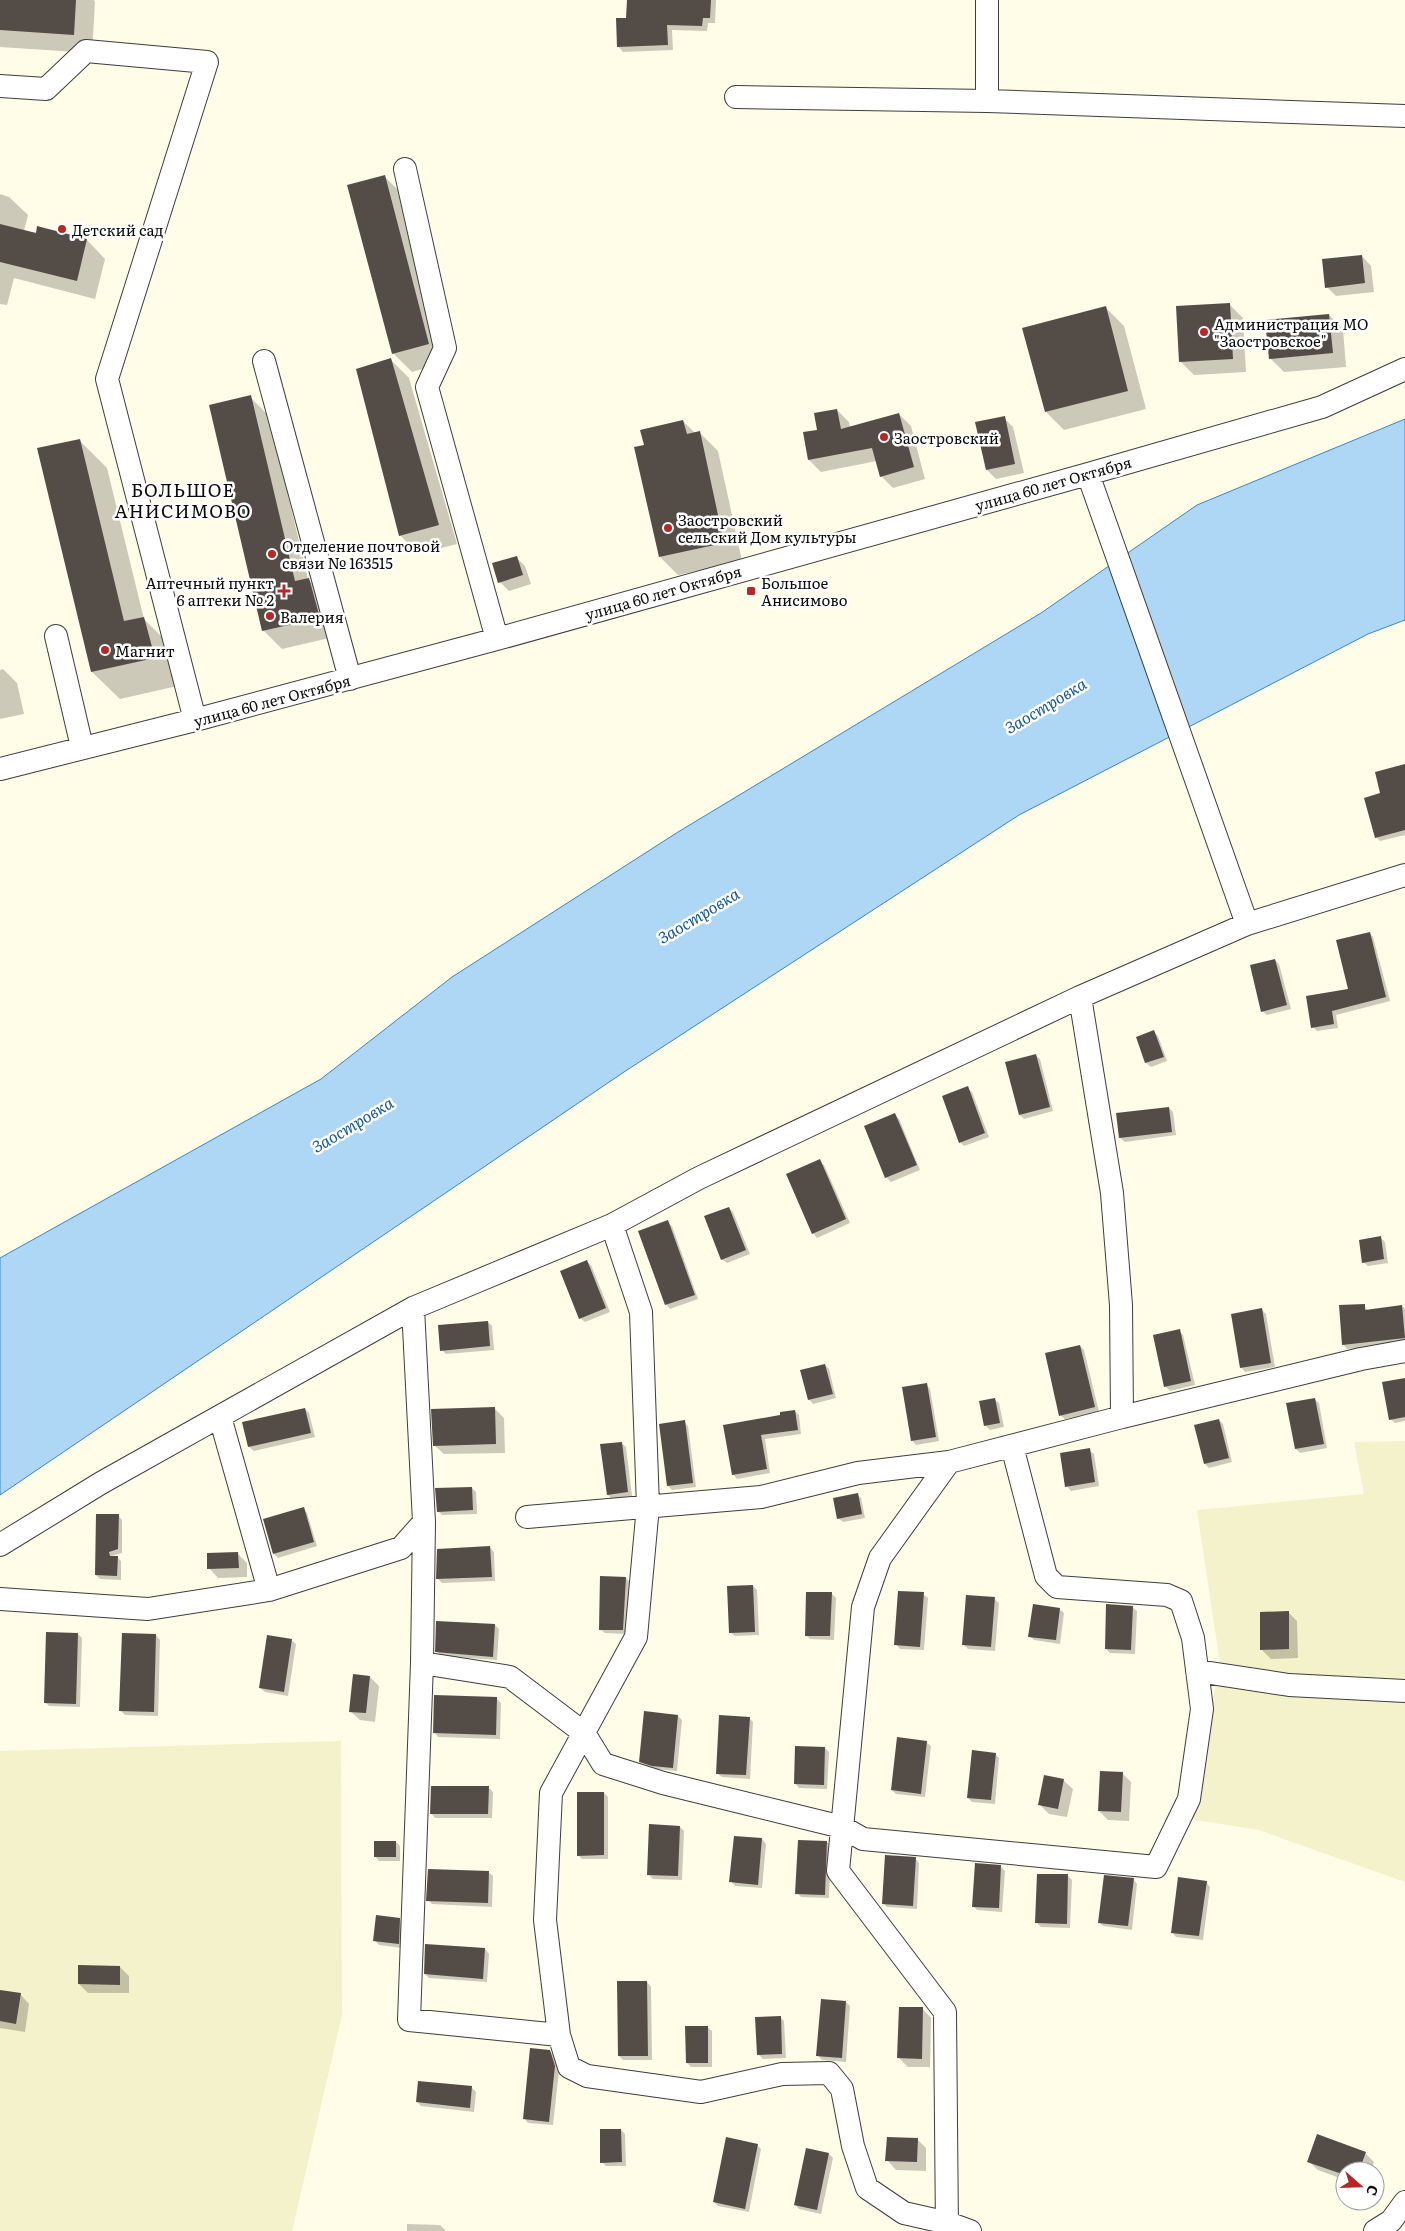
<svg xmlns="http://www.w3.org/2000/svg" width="1405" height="2231" viewBox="0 0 1405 2231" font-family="Literata,serif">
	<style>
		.farmland { fill: #f3f2ca }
		.water { fill: #aed6f5; stroke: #3787ca }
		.shadow { fill: #0003 }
		.building { fill: #534c47 }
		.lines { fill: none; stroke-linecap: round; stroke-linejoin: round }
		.minor-casing { stroke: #3d3d3d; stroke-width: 24 }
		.minor { stroke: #fff; stroke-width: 22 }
		.poi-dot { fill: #b72726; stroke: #fff; stroke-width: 2 }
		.labels { text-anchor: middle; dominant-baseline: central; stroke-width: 5; stroke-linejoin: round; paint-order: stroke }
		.poi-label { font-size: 15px; fill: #0a0a0a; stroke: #fff; text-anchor: start }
		.street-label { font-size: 15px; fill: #0a0a0a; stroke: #fff }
		.water-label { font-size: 16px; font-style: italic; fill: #175999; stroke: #fff }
		.quarter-label { font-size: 18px; letter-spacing: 1px; fill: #0a0a0a; stroke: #fff }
	</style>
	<rect width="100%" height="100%" fill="#fffce8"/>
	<path class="farmland" d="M 1405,1441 L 1405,1882 L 1259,1830 L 1189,1819 L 1220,1663 L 1197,1510 L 1364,1494 L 1354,1442 Z
		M 341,1741 L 342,2015 L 292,2231 L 0,2231 L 0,1751 Z"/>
	<path class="water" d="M 1405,419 L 1405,620 L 1368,634 L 1019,815 L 624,1072 L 0,1495 L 0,1258 L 321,1079 L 452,977 L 678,832 L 1041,613 L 1197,505 Z"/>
	<path class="shadow" d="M 0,0 L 94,0 L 95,2 L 92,53 L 0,47 Z
		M 628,0 L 716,0 L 715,23 L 708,23 L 707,31 L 672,30 L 673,50 L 623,52 L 618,46 L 627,19 Z
		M 384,176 L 403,195 L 447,362 L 412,372 L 393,353 Z
		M 0,194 L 9,197 L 28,215 L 24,231 L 87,240 L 105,259 L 95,299 L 14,278 L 7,305 L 0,304 Z
		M 1362,256 L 1371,266 L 1374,292 L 1336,296 L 1327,287 Z
		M 1229,304 L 1243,318 L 1246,372 L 1194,375 L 1180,361 Z
		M 1105,307 L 1124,326 L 1146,409 L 1064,430 L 1046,412 Z
		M 1329,315 L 1343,329 L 1346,367 L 1284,372 L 1270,358 Z
		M 391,360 L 409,378 L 457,544 L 418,554 L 400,535 Z
		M 250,397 L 269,416 L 308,579 L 327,598 L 338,636 L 282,649 L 264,631 Z
		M 837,410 L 849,422 L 850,428 L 899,414 L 911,426 L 925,479 L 893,488 L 881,476 L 877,461 L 821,472 L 809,460 L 818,431 Z
		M 1004,418 L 1013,427 L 1024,473 L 996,479 L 987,470 L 977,423 Z
		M 683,421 L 695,433 L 699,432 L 718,451 L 742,561 L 678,575 L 660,557 L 645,446 Z
		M 80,441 L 107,468 L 144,619 L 171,646 L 182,685 L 120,699 L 92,672 L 38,449 Z
		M 516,557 L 525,566 L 531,584 L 509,591 L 500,582 Z
		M 3,669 L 17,683 L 24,714 L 0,719 L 0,670 Z
		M 1405,766 L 1405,835 L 1380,841 L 1376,837 L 1382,794 Z
		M 1369,933 L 1373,937 L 1390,1001 L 1336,1015 L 1338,1028 L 1317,1031 L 1313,1027 L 1350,990 Z
		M 1275,960 L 1279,964 L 1291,1009 L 1267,1015 L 1262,1011 Z
		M 1154,1032 L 1158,1036 L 1167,1061 L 1151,1067 L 1146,1063 L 1138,1038 Z
		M 1035,1055 L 1040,1059 L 1053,1111 L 1024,1119 L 1020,1115 L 1006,1063 Z
		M 967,1088 L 972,1092 L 989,1137 L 964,1146 L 960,1142 Z
		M 1169,1108 L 1173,1112 L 1176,1135 L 1125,1142 L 1120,1138 Z
		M 895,1115 L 899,1119 L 920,1170 L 891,1182 L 886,1177 Z
		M 819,1161 L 824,1165 L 850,1223 L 817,1238 L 813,1233 Z
		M 729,1208 L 733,1212 L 750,1254 L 727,1263 L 722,1259 Z
		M 667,1222 L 672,1226 L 698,1299 L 670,1309 L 666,1304 Z
		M 1381,1238 L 1385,1242 L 1388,1263 L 1368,1266 L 1363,1262 Z
		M 586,1261 L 591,1265 L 610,1312 L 585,1322 L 580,1318 Z
		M 1364,1305 L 1368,1311 L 1402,1306 L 1405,1309 L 1405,1342 L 1376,1347 L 1347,1349 L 1343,1344 Z
		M 1262,1310 L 1266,1314 L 1275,1367 L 1245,1372 L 1241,1367 Z
		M 488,1322 L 492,1326 L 494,1350 L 446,1354 L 442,1350 Z
		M 1179,1331 L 1183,1335 L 1195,1385 L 1170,1391 L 1166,1387 Z
		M 1080,1346 L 1084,1350 L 1099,1412 L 1065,1419 L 1060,1415 Z
		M 825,1365 L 829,1369 L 836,1398 L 813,1404 L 809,1399 Z
		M 1405,1379 L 1405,1421 L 1395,1423 L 1390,1419 Z
		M 926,1384 L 930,1389 L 939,1441 L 916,1445 L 912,1440 Z
		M 994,1399 L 999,1403 L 1004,1427 L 990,1430 L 986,1426 Z
		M 1314,1399 L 1319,1403 L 1327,1448 L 1300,1453 L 1296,1449 L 1288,1404 Z
		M 494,1408 L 504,1418 L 505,1453 L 444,1454 L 434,1445 Z
		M 305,1409 L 309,1413 L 315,1437 L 254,1451 L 249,1447 Z
		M 795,1411 L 799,1415 L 801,1434 L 765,1439 L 770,1473 L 737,1479 L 733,1474 L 725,1426 L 782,1416 Z
		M 1219,1420 L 1223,1424 L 1232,1462 L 1209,1468 L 1205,1464 Z
		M 684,1422 L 688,1426 L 696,1487 L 672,1490 L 668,1486 Z
		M 621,1443 L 626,1447 L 632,1496 L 612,1499 L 608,1495 Z
		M 1089,1450 L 1094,1454 L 1099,1486 L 1071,1491 L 1067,1486 Z
		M 472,1488 L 476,1492 L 477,1514 L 442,1515 L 438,1511 Z
		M 857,1494 L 861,1498 L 865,1518 L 843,1522 L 838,1518 Z
		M 303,1509 L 307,1513 L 317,1546 L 278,1558 L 274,1554 Z
		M 118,1515 L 122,1520 L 122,1553 L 111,1556 L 117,1557 L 121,1561 L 121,1580 L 100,1579 L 96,1575 Z
		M 490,1547 L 494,1552 L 495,1581 L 442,1583 L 438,1579 Z
		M 238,1554 L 247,1563 L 247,1577 L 218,1578 L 209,1568 Z
		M 626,1578 L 630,1582 L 627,1634 L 605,1633 L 600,1629 Z
		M 753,1586 L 757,1590 L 759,1635 L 735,1636 L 730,1632 Z
		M 831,1593 L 836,1598 L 834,1640 L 810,1639 L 806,1635 Z
		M 923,1594 L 928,1598 L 924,1650 L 900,1649 L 896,1644 Z
		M 994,1599 L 999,1603 L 995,1651 L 968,1649 L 963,1644 Z
		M 1132,1607 L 1137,1611 L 1135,1654 L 1110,1653 L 1106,1649 Z
		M 1059,1609 L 1064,1613 L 1060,1644 L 1034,1640 L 1030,1636 Z
		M 1288,1612 L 1297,1621 L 1298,1658 L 1271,1659 L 1262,1650 Z
		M 495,1625 L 499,1629 L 497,1660 L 441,1656 L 437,1651 Z
		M 78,1634 L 82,1638 L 80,1707 L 49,1706 L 45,1702 Z
		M 156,1635 L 160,1640 L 158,1716 L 125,1715 L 120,1710 Z
		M 291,1640 L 296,1644 L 288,1696 L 265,1692 L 260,1688 Z
		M 370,1677 L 379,1686 L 375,1722 L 360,1720 L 350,1711 Z
		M 497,1699 L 501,1703 L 500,1739 L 438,1737 L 434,1732 Z
		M 678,1716 L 682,1720 L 677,1771 L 657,1769 L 645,1765 L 640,1761 Z
		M 749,1718 L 753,1722 L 750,1779 L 722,1777 L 717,1773 Z
		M 926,1742 L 931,1746 L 925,1797 L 896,1794 L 892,1790 Z
		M 825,1748 L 829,1752 L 827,1789 L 799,1788 L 795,1783 Z
		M 995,1754 L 999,1758 L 995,1804 L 972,1802 L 968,1798 Z
		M 1122,1773 L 1131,1782 L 1129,1821 L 1108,1820 L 1099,1811 Z
		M 1063,1780 L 1073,1789 L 1067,1817 L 1049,1814 L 1040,1805 Z
		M 488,1787 L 493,1792 L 492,1818 L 435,1818 L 431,1813 Z
		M 604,1793 L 608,1797 L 608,1859 L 582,1859 L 578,1855 Z
		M 680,1827 L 684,1831 L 682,1880 L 653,1879 L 649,1875 Z
		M 762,1839 L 766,1844 L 762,1888 L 735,1886 L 731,1881 Z
		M 396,1842 L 400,1846 L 400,1861 L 379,1861 L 375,1856 Z
		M 827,1842 L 831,1846 L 829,1898 L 801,1897 L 797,1893 Z
		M 915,1858 L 919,1863 L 917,1909 L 887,1907 L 883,1903 Z
		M 1001,1867 L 1005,1871 L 1002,1912 L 977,1910 L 973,1906 Z
		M 488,1872 L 493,1876 L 492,1907 L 432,1904 L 428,1900 Z
		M 1068,1876 L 1072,1880 L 1070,1928 L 1041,1927 L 1037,1923 Z
		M 1133,1879 L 1137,1884 L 1132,1930 L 1103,1926 L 1099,1922 Z
		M 1206,1882 L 1210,1887 L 1203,1940 L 1176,1937 L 1172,1932 Z
		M 399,1919 L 403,1923 L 402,1948 L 379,1945 L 375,1941 Z
		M 485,1949 L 489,1954 L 487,1982 L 429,1978 L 425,1974 Z
		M 120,1967 L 129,1976 L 129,1993 L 88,1993 L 79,1984 Z
		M 647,1982 L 651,1987 L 652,2060 L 623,2060 L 619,2056 Z
		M 0,1991 L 20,1994 L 29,2004 L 25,2032 L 0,2028 Z
		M 846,2002 L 850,2006 L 846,2062 L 822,2060 L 818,2056 Z
		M 922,2008 L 931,2018 L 930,2067 L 908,2067 L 899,2058 Z
		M 780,2017 L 784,2021 L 786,2058 L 763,2059 L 758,2054 Z
		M 707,2027 L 712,2031 L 712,2067 L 691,2067 L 687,2063 Z
		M 549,2051 L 554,2055 L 559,2071 L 553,2125 L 528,2123 L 524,2118 Z
		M 419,2082 L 472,2088 L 476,2092 L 474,2112 L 421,2106 L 417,2102 Z
		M 621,2130 L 625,2134 L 626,2166 L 606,2166 L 602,2162 Z
		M 917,2139 L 926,2148 L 926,2171 L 896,2170 L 887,2160 Z
		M 757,2145 L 761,2149 L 749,2212 L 718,2206 L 714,2202 Z
		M 1365,2153 L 1374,2162 L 1371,2171 L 1345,2171 L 1345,2180 L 1318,2170 L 1308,2161 Z
		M 829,2154 L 833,2158 L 821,2214 L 799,2209 L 795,2205 Z
		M 407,2224 L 440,2225 L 446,2231 L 407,2231 Z"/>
	<path class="building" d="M 0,0 L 76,0 L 74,35 L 0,30 Z
		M 627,0 L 711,0 L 710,18 L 703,18 L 702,26 L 667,25 L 668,45 L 617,47 L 616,18 L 626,18 Z
		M 385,175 L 429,344 L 392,354 L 347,185 Z
		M 0,224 L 36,233 L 37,226 L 87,239 L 77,281 L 0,262 Z
		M 1362,255 L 1365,283 L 1325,288 L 1322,259 Z
		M 1230,303 L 1233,359 L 1179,362 L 1176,306 Z
		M 1106,306 L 1128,391 L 1045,412 L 1022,328 Z
		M 1329,314 L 1333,353 L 1269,359 L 1265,320 Z
		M 391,358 L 439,525 L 399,536 L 356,369 Z
		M 251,395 L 295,581 L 309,578 L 320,618 L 262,631 L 209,405 Z
		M 837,409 L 841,429 L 899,413 L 914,467 L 880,477 L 872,448 L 808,460 L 803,432 L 817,430 L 814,413 Z
		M 1005,416 L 1015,464 L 986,470 L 975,422 Z
		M 683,420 L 687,434 L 700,431 L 724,543 L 659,557 L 634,447 L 644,445 L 640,430 Z
		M 80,439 L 124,621 L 144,617 L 155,658 L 91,672 L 37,448 Z
		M 517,556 L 523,575 L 498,583 L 492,563 Z
		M 1405,764 L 1405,830 L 1375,838 L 1364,798 L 1380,793 L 1375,772 Z
		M 1370,932 L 1386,997 L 1332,1011 L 1334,1024 L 1311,1028 L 1306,996 L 1348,989 L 1336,940 Z
		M 1275,959 L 1287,1005 L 1261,1012 L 1250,965 Z
		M 1154,1030 L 1164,1057 L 1145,1063 L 1136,1037 Z
		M 1036,1054 L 1050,1107 L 1019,1115 L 1005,1062 Z
		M 968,1086 L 985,1133 L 959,1143 L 942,1096 Z
		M 1169,1107 L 1172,1132 L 1119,1138 L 1116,1113 Z
		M 895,1113 L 917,1165 L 885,1178 L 864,1126 Z
		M 820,1159 L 846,1219 L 812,1234 L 786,1174 Z
		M 729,1207 L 746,1250 L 721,1260 L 704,1216 Z
		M 668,1220 L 695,1295 L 665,1305 L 638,1231 Z
		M 1381,1236 L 1384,1259 L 1362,1263 L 1359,1240 Z
		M 587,1260 L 606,1308 L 579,1319 L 560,1271 Z
		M 1365,1304 L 1365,1310 L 1402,1305 L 1405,1338 L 1342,1345 L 1339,1305 Z
		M 1262,1308 L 1271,1363 L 1240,1368 L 1231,1314 Z
		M 488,1321 L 490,1346 L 440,1351 L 438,1325 Z
		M 1180,1329 L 1191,1381 L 1164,1387 L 1153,1335 Z
		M 1080,1345 L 1095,1407 L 1059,1416 L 1045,1353 Z
		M 825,1364 L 833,1394 L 808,1400 L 800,1370 Z
		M 1405,1378 L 1405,1417 L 1389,1420 L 1382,1382 Z
		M 927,1383 L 936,1437 L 911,1441 L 902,1387 Z
		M 995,1398 L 1000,1423 L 984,1426 L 979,1401 Z
		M 1315,1398 L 1324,1444 L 1295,1449 L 1286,1403 Z
		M 495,1407 L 496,1444 L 433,1446 L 431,1409 Z
		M 305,1408 L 311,1433 L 248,1447 L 242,1422 Z
		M 795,1410 L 798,1430 L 761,1435 L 767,1469 L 732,1475 L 723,1425 L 780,1415 L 780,1412 Z
		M 1219,1419 L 1229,1458 L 1204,1464 L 1194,1425 Z
		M 685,1420 L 693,1483 L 667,1486 L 659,1424 Z
		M 622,1442 L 628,1492 L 607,1495 L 600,1444 Z
		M 1090,1448 L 1095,1482 L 1065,1487 L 1060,1453 Z
		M 472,1487 L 473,1510 L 437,1512 L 435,1488 Z
		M 858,1493 L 862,1514 L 837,1519 L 833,1498 Z
		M 304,1507 L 314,1542 L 273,1554 L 263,1519 Z
		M 96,1514 L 119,1514 L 118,1549 L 109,1552 L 110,1556 L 118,1556 L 117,1576 L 95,1575 Z
		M 490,1546 L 492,1577 L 436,1579 L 437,1549 Z
		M 238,1552 L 239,1568 L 207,1569 L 207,1553 Z
		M 600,1576 L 626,1577 L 623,1630 L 599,1630 Z
		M 753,1585 L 755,1632 L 729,1633 L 727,1586 Z
		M 898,1591 L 924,1592 L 920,1647 L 894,1645 Z
		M 806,1592 L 832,1592 L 830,1636 L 805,1636 Z
		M 966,1595 L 995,1597 L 991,1647 L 962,1645 Z
		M 1033,1604 L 1060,1608 L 1056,1640 L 1028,1637 Z
		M 1106,1604 L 1133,1606 L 1131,1650 L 1105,1649 Z
		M 1289,1611 L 1289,1649 L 1260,1650 L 1260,1612 Z
		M 436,1621 L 495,1624 L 493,1657 L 435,1652 Z
		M 46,1632 L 78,1633 L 76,1704 L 44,1703 Z
		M 122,1633 L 156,1634 L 154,1712 L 119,1711 Z
		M 267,1635 L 292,1639 L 284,1692 L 259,1688 Z
		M 353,1674 L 370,1676 L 366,1713 L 349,1712 Z
		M 434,1695 L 497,1697 L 496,1735 L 433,1733 Z
		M 644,1711 L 678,1715 L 673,1768 L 652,1766 L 639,1762 Z
		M 719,1715 L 750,1717 L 746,1775 L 716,1774 Z
		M 897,1737 L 927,1741 L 921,1794 L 891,1790 Z
		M 795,1746 L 825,1747 L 824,1785 L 794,1784 Z
		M 972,1750 L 996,1753 L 991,1800 L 967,1798 Z
		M 1100,1771 L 1123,1772 L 1121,1812 L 1098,1811 Z
		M 1044,1775 L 1064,1779 L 1058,1809 L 1038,1805 Z
		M 431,1786 L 489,1786 L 488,1814 L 430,1814 Z
		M 577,1792 L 604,1792 L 604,1855 L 577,1856 Z
		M 649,1824 L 680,1826 L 678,1876 L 647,1875 Z
		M 734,1836 L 762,1838 L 758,1885 L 729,1882 Z
		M 798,1840 L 827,1841 L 825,1895 L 795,1894 Z
		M 374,1841 L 396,1841 L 396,1857 L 374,1857 Z
		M 885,1855 L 916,1857 L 913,1906 L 882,1904 Z
		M 975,1863 L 1001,1865 L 999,1908 L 972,1907 Z
		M 428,1869 L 489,1871 L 488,1903 L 426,1901 Z
		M 1037,1874 L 1068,1874 L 1067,1924 L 1035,1923 Z
		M 1104,1875 L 1134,1878 L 1128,1926 L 1098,1923 Z
		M 1178,1877 L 1207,1881 L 1199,1936 L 1171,1933 Z
		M 376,1915 L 400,1918 L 399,1944 L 373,1941 Z
		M 425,1944 L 485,1948 L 483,1979 L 424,1974 Z
		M 78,1965 L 120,1966 L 120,1985 L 78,1984 Z
		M 617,1981 L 647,1981 L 648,2056 L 618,2056 Z
		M 0,1990 L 21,1993 L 16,2024 L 0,2021 Z
		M 821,1999 L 846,2001 L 842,2058 L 816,2056 Z
		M 899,2007 L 923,2007 L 922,2059 L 897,2058 Z
		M 781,2016 L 782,2054 L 757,2055 L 755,2017 Z
		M 685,2026 L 708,2026 L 708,2063 L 686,2063 Z
		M 530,2048 L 550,2050 L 555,2066 L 549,2122 L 523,2119 Z
		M 418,2081 L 472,2086 L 470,2108 L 416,2102 Z
		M 600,2129 L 621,2129 L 622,2162 L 600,2163 Z
		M 1317,2134 L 1366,2152 L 1359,2171 L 1345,2171 L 1345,2175 L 1307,2162 Z
		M 726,2137 L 758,2144 L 745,2209 L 713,2202 Z
		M 887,2137 L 918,2138 L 917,2162 L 885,2161 Z
		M 806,2148 L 829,2153 L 817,2210 L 794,2205 Z"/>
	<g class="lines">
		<g class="minor-casing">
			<path id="minor" d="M 0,86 L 46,89 L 86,51 L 207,62 L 107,379 L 195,720
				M 736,97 L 987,101 L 1405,116
				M 987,101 L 987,0
				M 405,169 L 445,348 L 427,387 L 497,639
				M 264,361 L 350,679
				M 1088,474 L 1247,924
				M 56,636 L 82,747
				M 0,769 L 195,720 L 497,639 L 1088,474 L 1322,407 L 1405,369
				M 413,1308 L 424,1522 L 422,1663 L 409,2020 L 559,2035 L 545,1920 L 551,1793 L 636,1637 L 648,1506 L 641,1312 L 612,1225
				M 220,1417 L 269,1590
				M 1122,1417 L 1361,1359 L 1405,1351
				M 527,1517 L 761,1497 L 858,1473 L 949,1462
				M 0,1545 L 101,1483 L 413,1308 L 612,1225 L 699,1178 L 1080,997 L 1247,924 L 1405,875
				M 0,1599 L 148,1609 L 269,1590 L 401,1548 L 424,1522
				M 422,1663 L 510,1677 L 584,1733 L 603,1764 L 663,1783 L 842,1827 L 863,1839 L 1156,1867 L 1189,1799 L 1202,1709 L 1193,1638 L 1181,1601 L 1167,1595 L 1057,1587 L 1046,1576 L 1012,1446
				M 1197,1671 L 1289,1685 L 1405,1691
				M 559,2035 L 569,2067 L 587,2076 L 701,2092 L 782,2074 L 829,2073 L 842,2089 L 853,2146 L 867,2188 L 904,2213 L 948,2223 L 970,2231
				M 947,2231 L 945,2012 L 838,1871 L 863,1607 L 880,1558 L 949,1462 L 1122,1417 L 1121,1305 L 1112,1193 L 1080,997
				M 1375,2231 L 1391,2221 L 1405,2202"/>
		</g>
		<use href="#minor" class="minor"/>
	</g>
	<g class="poi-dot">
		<circle cx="62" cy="229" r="5"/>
		<circle cx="1204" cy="332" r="5"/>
		<circle cx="884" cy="437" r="5"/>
		<circle cx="668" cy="528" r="5"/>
		<circle cx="272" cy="554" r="5"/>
		<path d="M281.5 583.5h5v5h5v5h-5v5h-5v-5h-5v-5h5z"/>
		<rect x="746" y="586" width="10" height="10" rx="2.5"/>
		<circle cx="270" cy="616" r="5"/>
		<circle cx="105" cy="650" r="5"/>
	</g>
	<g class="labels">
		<g class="poi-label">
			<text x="72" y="229">Детский сад</text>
			<text x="1214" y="323">Администрация МО<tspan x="1214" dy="17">"Заостровское"</tspan></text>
			<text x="894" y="437">Заостровский</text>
			<text x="678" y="519">Заостровский<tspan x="678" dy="17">сельский Дом культуры</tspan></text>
			<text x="282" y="545">Отделение почтовой<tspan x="282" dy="17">связи № 163515</tspan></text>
			<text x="274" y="582" text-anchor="end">Аптечный пункт<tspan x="274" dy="17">6 аптеки № 2</tspan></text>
			<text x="761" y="582">Большое<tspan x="761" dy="17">Анисимово</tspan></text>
			<text x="280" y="616">Валерия</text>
			<text x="115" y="650">Магнит</text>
		</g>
		<g class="street-label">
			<text transform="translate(1053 483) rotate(-16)">улица 60 лет Октября</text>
			<text transform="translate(663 592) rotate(-16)">улица 60 лет Октября</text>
			<text transform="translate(272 700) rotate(-15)">улица 60 лет Октября</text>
		</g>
		<g class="water-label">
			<text transform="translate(1045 705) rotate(-31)">Заостровка</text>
			<text transform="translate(698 915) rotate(-31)">Заостровка</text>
			<text transform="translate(352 1124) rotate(-31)">Заостровка</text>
		</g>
		<g class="quarter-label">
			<text x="183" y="489">БОЛЬШОЕ<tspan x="183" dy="21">АНИСИМОВО</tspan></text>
		</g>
	</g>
	<g transform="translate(1360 2186) rotate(110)"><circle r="24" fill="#ffffff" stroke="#9d9d9d"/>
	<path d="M0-4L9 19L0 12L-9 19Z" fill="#b72726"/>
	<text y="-8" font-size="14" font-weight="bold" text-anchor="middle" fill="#0a0a0a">С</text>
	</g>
</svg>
